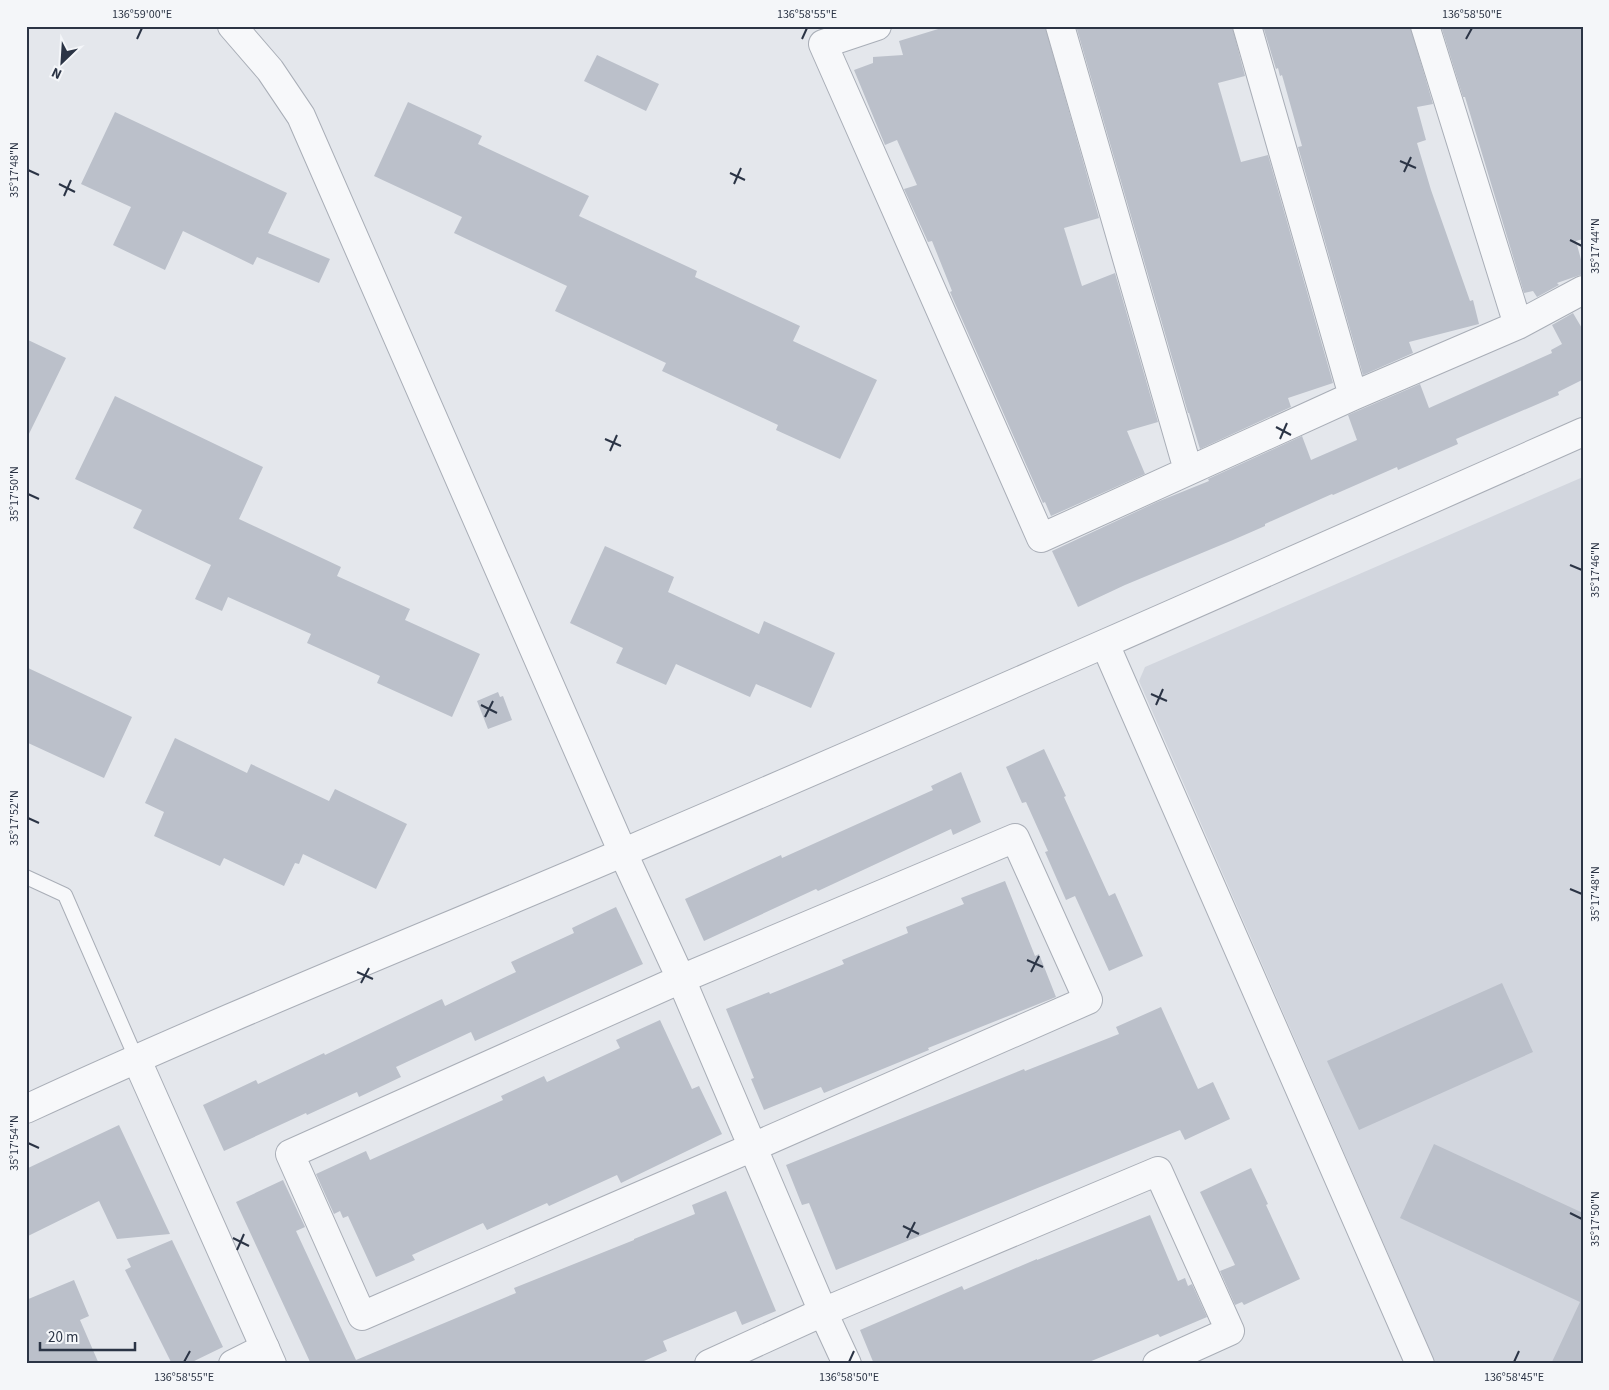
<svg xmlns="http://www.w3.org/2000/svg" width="1609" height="1390" viewBox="0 0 1609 1390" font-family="'Source Sans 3',sans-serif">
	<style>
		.built { fill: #d2d6de }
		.building { fill: #bbc0ca }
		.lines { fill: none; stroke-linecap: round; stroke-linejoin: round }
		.service-casing { stroke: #a9aeb7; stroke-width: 16 }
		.minor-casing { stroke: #a9aeb7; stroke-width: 30 }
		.tertiary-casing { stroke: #a9aeb7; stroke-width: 30 }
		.service { stroke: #f7f8fa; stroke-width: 14 }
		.minor { stroke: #f7f8fa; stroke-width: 28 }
		.tertiary { stroke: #f7f8fa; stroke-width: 28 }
		.ticks { fill: none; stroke: #2b3445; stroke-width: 2 }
		.neatline { fill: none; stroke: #2b3445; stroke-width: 2 }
		.ticks-label { font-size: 12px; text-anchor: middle; fill: #2b3445 }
	</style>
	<rect width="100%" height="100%" fill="#e4e7ec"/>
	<path class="built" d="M 1583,477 L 1583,1364 L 1436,1364 L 1139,681 L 1145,667 Z"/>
	<path class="building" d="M 948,26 L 1045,26 L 1099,218 L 1064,228 L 1082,286 L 1115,273 L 1158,422 L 1127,431 L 1145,474 L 1051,516 L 1045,502 L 1043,503 L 950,292 L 952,291 L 932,241 L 928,242 L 904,189 L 917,185 L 897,140 L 885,145 L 854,70 L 873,63 L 873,57 L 903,55 L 899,41 Z
		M 1076,26 L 1232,26 L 1245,76 L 1218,83 L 1241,162 L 1268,155 L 1333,383 L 1288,398 L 1291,407 L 1200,449 L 1189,413 L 1188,413 Z
		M 1263,26 L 1410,26 L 1433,104 L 1417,107 L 1426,140 L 1417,143 L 1431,190 L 1470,301 L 1473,300 L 1479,324 L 1409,342 L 1413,353 L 1363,375 L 1298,147 L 1302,146 L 1282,75 L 1280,76 L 1278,68 L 1276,69 Z
		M 1441,26 L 1583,26 L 1583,239 L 1576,241 L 1583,267 L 1583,274 L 1557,283 L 1559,285 L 1537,297 L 1533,291 L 1524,293 L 1465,97 L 1463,97 Z
		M 597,55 L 659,84 L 646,111 L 584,81 Z
		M 408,102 L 482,136 L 478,144 L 589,196 L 579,216 L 697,271 L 695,277 L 800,326 L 793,341 L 877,380 L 840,459 L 776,430 L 778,425 L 662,371 L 666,363 L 555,311 L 567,286 L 454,233 L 462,217 L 374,176 Z
		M 115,112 L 287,193 L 268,233 L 330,259 L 319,283 L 257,257 L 253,265 L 183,231 L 165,270 L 113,245 L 131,207 L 81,184 Z
		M 1573,313 L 1583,330 L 1583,382 L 1582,380 L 1558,392 L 1559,395 L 1456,439 L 1458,444 L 1398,470 L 1397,467 L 1333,495 L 1332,494 L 1265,524 L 1265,526 L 1233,540 L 1125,585 L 1078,607 L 1052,551 L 1157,502 L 1209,481 L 1208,479 L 1302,436 L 1311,460 L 1357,440 L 1348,415 L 1420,384 L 1429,408 L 1552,353 L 1551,350 L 1562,344 L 1552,325 Z
		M 26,339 L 66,358 L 26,440 Z
		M 115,396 L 263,467 L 239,519 L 341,567 L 337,576 L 410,609 L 405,620 L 480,654 L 452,717 L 377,683 L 380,676 L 307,643 L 311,634 L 228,597 L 222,611 L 195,599 L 211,565 L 133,528 L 142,510 L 75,479 Z
		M 605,546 L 674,577 L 668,592 L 759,634 L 764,621 L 835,653 L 811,708 L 756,684 L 750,697 L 676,664 L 666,685 L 616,663 L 623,648 L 570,623 Z
		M 26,667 L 132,717 L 104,778 L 26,742 Z
		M 498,692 L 500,697 L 503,696 L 512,720 L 488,729 L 477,701 Z
		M 175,738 L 247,773 L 251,764 L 329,801 L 335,789 L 407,824 L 376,889 L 303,854 L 299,864 L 295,863 L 284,886 L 224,858 L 220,866 L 154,836 L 164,812 L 145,803 Z
		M 1044,749 L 1066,796 L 1064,797 L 1109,896 L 1115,893 L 1143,956 L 1109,971 L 1075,896 L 1066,900 L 1045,852 L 1048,851 L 1026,802 L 1022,803 L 1006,767 Z
		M 961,772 L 981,822 L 953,835 L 951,829 L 818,891 L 816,889 L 704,941 L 685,899 L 781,855 L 782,858 L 933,790 L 931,786 Z
		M 1005,881 L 1035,956 L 1039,954 L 1056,997 L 928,1048 L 929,1050 L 824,1093 L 821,1087 L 764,1110 L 751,1079 L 754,1078 L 726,1009 L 769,992 L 770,994 L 844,964 L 842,960 L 908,933 L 906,927 L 964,904 L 961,898 Z
		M 616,907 L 643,964 L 475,1041 L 471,1032 L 396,1067 L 401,1077 L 359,1097 L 357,1092 L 307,1115 L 306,1113 L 224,1151 L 203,1105 L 256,1080 L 258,1084 L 324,1053 L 325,1055 L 442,999 L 445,1006 L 516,972 L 511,962 L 574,933 L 572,928 Z
		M 1502,983 L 1533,1052 L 1359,1130 L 1327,1061 Z
		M 1161,1007 L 1198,1089 L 1213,1082 L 1230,1119 L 1185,1140 L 1180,1130 L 836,1270 L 809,1203 L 802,1205 L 786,1165 L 1024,1069 L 1025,1071 L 1119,1034 L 1116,1027 Z
		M 660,1020 L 692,1089 L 699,1086 L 722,1134 L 621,1183 L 617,1175 L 549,1206 L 547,1203 L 487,1230 L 483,1223 L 412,1255 L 415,1260 L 376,1277 L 348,1216 L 343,1218 L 340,1211 L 334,1214 L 316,1174 L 366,1151 L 370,1160 L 503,1100 L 501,1096 L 544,1076 L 547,1082 L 620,1048 L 616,1040 Z
		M 119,1125 L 170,1234 L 117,1239 L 99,1201 L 26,1237 L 26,1169 Z
		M 1434,1144 L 1583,1213 L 1583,1364 L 1551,1364 L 1580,1302 L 1400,1218 Z
		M 1251,1168 L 1268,1204 L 1266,1205 L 1300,1279 L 1244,1305 L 1242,1302 L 1235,1305 L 1220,1271 L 1235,1265 L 1200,1192 Z
		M 283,1180 L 305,1227 L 296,1231 L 356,1360 L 516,1293 L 514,1288 L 634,1240 L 634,1239 L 695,1214 L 692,1205 L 726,1191 L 776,1311 L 742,1325 L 736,1311 L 663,1341 L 667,1351 L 637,1364 L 311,1364 L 236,1202 Z
		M 1150,1215 L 1178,1281 L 1185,1278 L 1188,1286 L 1192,1284 L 1207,1317 L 1160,1337 L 1158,1334 L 1084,1364 L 874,1364 L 860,1330 L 962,1286 L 964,1290 L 1037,1259 L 1037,1260 Z
		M 172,1240 L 223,1347 L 188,1364 L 172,1364 L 125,1270 L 131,1267 L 127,1259 Z
		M 74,1280 L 89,1316 L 80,1320 L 99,1364 L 26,1364 L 26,1300 Z"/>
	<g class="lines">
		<g class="service-casing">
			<path id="service" d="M 26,877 L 65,895 L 136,1058"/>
		</g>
		<g class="minor-casing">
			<path id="minor" d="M 877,26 L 823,44 L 1041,538 L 1353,396 L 1518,325 L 1583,290
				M 1060,26 L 1188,470
				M 1247,26 L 1353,396
				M 1425,26 L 1518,325
				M 1105,644 L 1420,1364
				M 1015,838 L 1088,1000 L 753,1147 L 362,1316 L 290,1154 L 681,979 Z
				M 623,853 L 681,979 L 823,1312 L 847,1364
				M 233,1364 L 265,1348
				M 709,1364 L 823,1312 L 1158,1171 L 1230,1331 L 1157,1364"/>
		</g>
		<g class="tertiary-casing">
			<path id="tertiary" d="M 232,26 L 270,70 L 301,116 L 623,853
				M 136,1058 L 272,1364
				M 26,1109 C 222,1018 423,938 622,853 C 943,716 1263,574 1583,432"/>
		</g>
		<use href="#service" class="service"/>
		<use href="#minor" class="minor"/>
		<use href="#tertiary" class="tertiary"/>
	</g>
	<path class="ticks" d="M 137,39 L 142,28M 802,39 L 807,28M 1466,39 L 1472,28M 1400,161 L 1416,168M 28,170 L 39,175M 1404,172 L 1411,157M 730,173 L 745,180M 59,184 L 75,192M 734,184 L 741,168M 64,196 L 71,180M 1570,240 L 1582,246M 1276,427 L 1291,435M 605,439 L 621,446M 1280,439 L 1287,423M 610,451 L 617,435M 28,494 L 39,499M 1570,565 L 1582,570M 1151,694 L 1167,701M 481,705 L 497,713M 1156,705 L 1163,689M 485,717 L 493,701M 28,818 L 39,823M 1570,889 L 1582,894M 1027,960 L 1043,967M 357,972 L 373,979M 1031,972 L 1039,956M 361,983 L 369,968M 28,1143 L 39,1148M 1570,1213 L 1582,1219M 903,1226 L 919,1234M 233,1238 L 249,1246M 907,1238 L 915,1222M 237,1250 L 244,1234M 184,1362 L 190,1351M 849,1362 L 854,1351M 1514,1362 L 1519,1351"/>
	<rect width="1609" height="1390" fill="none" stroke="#f4f6f9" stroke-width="55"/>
	<g transform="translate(62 62) rotate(205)" stroke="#f4f6f9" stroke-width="4" paint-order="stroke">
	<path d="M0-4L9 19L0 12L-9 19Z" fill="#2b3445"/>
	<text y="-8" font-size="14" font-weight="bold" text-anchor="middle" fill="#2b3445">N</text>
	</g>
	<path d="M40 1342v8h95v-8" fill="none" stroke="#2b3445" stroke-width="2.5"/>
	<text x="48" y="1342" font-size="15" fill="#2b3445" stroke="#f4f6f9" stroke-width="4" paint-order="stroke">20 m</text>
	<rect x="28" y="28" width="1554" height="1334" class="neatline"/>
	<g class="ticks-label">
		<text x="142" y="18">136°59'00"E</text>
		<text x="807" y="18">136°58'55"E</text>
		<text x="1472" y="18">136°58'50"E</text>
		<text transform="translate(14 170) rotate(-90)" y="4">35°17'48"N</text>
		<text transform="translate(1595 246) rotate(-90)" y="4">35°17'44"N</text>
		<text transform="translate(14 494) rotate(-90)" y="4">35°17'50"N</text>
		<text transform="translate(1595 570) rotate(-90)" y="4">35°17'46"N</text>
		<text transform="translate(14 818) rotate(-90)" y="4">35°17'52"N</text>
		<text transform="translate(1595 894) rotate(-90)" y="4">35°17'48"N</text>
		<text transform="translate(14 1143) rotate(-90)" y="4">35°17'54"N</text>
		<text transform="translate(1595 1219) rotate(-90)" y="4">35°17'50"N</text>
		<text x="184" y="1381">136°58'55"E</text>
		<text x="849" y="1381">136°58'50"E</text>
		<text x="1514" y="1381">136°58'45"E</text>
	</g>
</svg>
